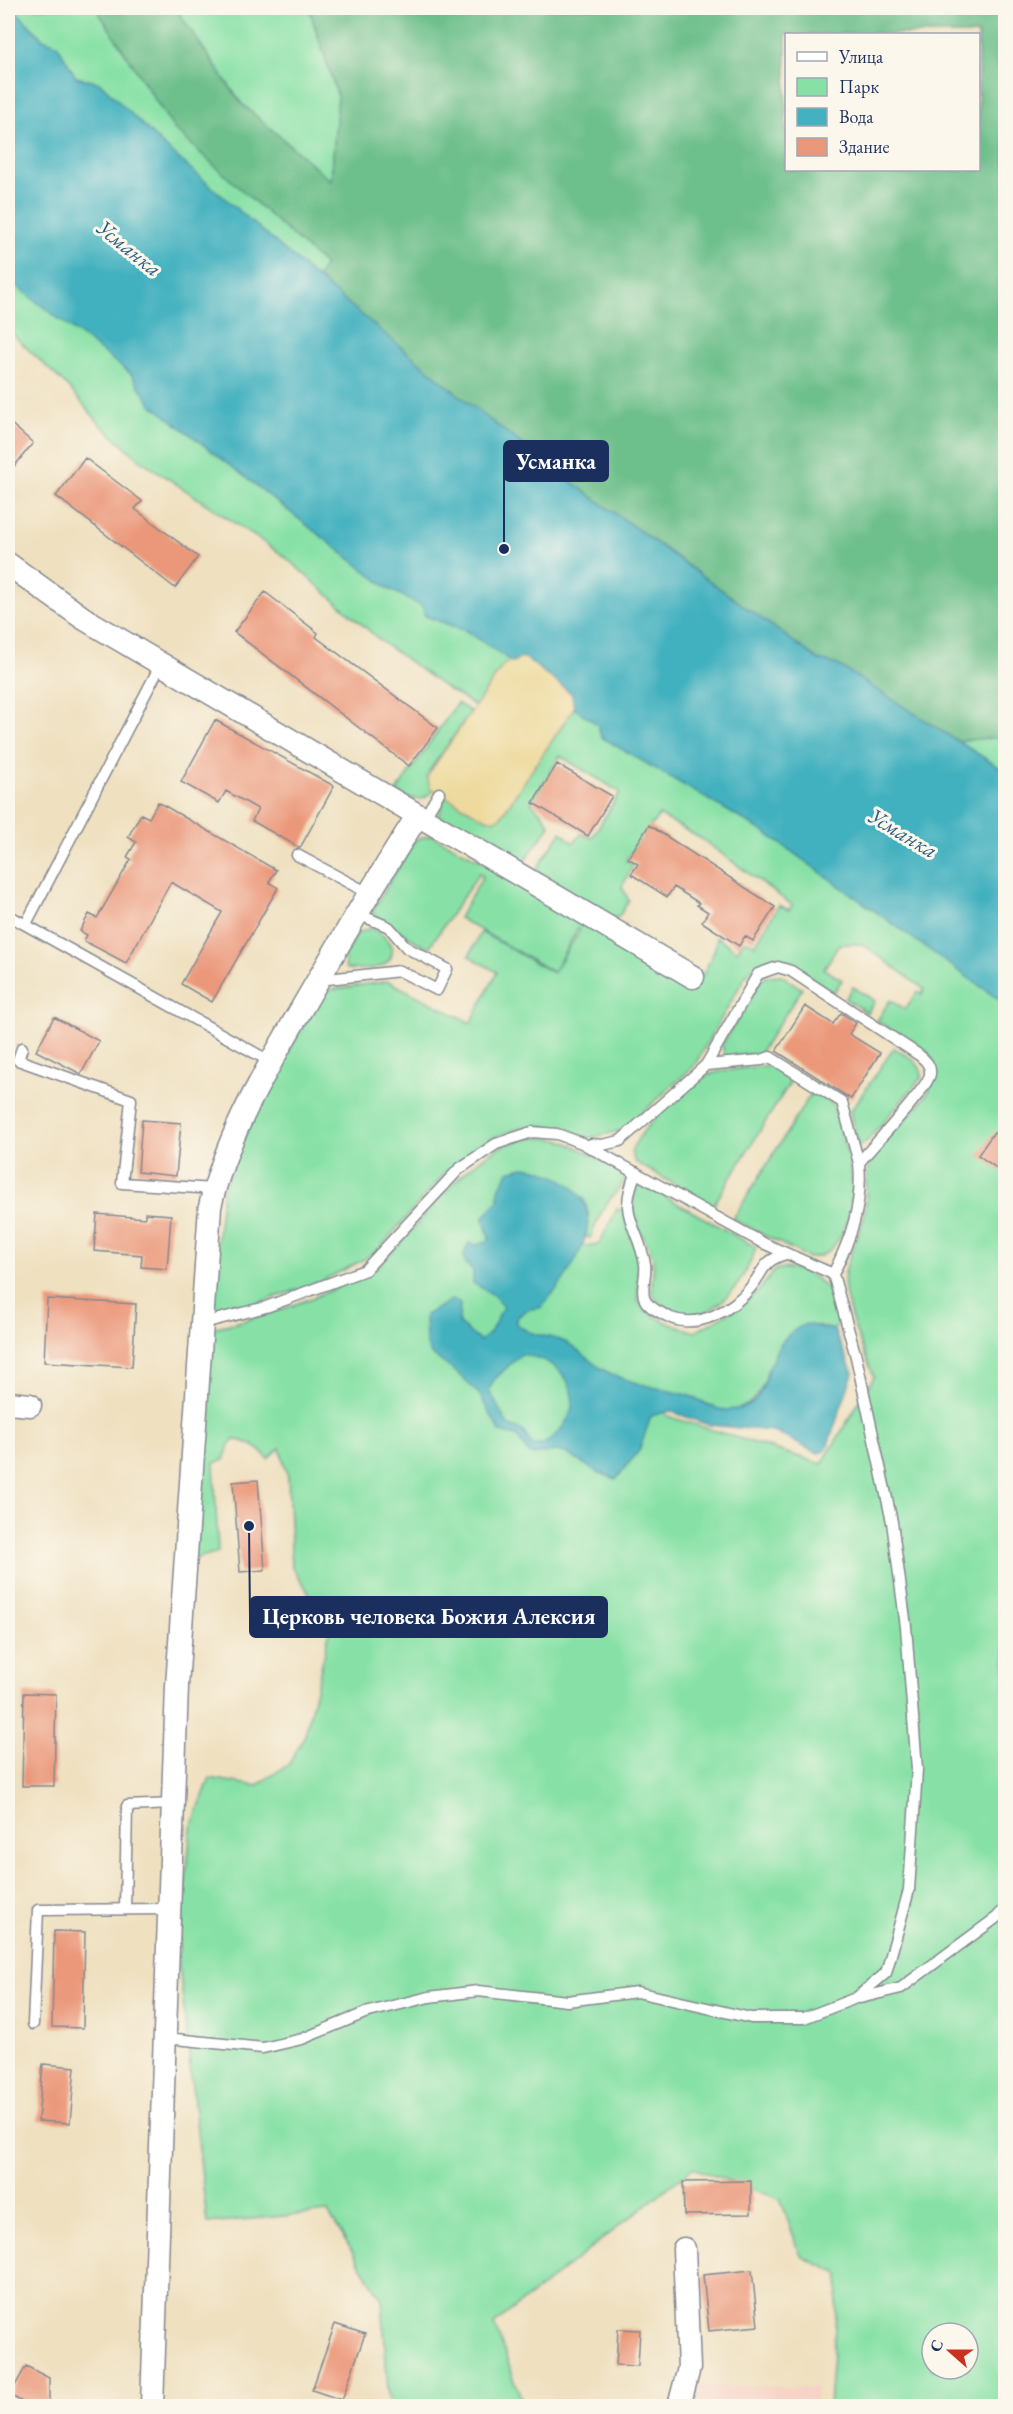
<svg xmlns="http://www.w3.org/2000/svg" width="1013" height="2414" viewBox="0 0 1013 2414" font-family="'EB Garamond',serif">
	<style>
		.built { fill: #f6d1c5 }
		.green { fill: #87e1a6; stroke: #518882; stroke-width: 1.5; fill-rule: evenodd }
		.forest { fill: #6dbf8b; stroke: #447774; stroke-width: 1.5; fill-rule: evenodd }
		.sand { fill: #eeda9e; stroke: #84847e; stroke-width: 1.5 }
		.water { fill: #43b1bf; stroke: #2f708e; stroke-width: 1.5; fill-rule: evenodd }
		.building { fill: #eb987a }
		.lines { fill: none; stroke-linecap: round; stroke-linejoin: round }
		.service-casing { stroke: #85888f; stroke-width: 13 }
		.minor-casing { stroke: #85888f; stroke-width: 25 }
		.service { stroke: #fff; stroke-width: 10 }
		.minor { stroke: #fff; stroke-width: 22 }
		.labels { text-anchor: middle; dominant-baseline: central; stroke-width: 6; stroke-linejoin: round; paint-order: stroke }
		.water-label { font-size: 22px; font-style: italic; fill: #295c80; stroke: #fbf7ec }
		.leader { fill: none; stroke: #1b2f5e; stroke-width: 2 }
		.callout-dot { fill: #1b2f5e; stroke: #fbf7ec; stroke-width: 2 }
		.callout { fill: #1b2f5e; stroke: #1b2f5e; stroke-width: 2 }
		.callout-label { font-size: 22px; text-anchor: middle; font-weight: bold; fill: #fff }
	</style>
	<rect width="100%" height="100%" fill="#fbf7ec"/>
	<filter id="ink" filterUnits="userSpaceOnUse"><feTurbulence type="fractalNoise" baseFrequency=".0167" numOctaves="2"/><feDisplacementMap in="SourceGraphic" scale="12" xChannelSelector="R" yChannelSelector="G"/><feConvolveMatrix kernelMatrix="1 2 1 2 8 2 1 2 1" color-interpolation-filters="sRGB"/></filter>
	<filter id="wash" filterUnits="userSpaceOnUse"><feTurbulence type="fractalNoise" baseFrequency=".008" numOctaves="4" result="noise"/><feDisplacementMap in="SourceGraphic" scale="24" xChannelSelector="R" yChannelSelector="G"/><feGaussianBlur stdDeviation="1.35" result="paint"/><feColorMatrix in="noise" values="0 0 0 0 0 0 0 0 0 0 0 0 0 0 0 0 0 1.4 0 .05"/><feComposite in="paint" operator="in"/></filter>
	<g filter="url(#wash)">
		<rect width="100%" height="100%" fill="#efe0c0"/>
		<path class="built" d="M 700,2386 L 815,2387 L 815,2406 L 700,2406 Z"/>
		<path class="green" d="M 8,8 L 101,8 L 1005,712 L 1005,2406 L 829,2406 L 839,2274 L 801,2256 L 780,2199 L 693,2168 L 494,2324 L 524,2406 L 389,2406 L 382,2299 L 328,2212 L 207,2223 L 178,1956 L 191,1828 L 210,1778 L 256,1786 L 289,1764 L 305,1735 L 331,1626 L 292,1567 L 288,1477 L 280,1448 L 268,1459 C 259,1447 249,1441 234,1440 L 229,1445 L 224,1460 L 214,1463 L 218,1552 L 191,1560 L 211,1328 C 255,1320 295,1306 336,1288 C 349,1282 362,1278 373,1270 C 425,1228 479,1119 559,1140 C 578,1145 610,1165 628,1175 C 623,1184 618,1190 611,1198 C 601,1209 596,1225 590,1238 L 586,1237 L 589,1216 L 584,1199 L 530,1168 L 509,1171 L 498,1196 L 498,1201 L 483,1218 L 490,1240 L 476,1245 L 469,1243 L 466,1262 L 599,1244 L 617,1209 L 623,1210 L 638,1258 L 638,1301 C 650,1319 675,1326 695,1332 L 739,1307 L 759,1290 L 776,1269 C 798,1266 819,1276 830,1294 C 835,1302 836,1313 840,1322 L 834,1330 L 817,1325 L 767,1370 C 764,1394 745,1416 718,1409 C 709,1406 701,1400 692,1397 C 682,1393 669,1392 659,1391 L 667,1416 L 822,1464 L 874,1377 C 864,1352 840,1298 845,1273 C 849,1252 861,1234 865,1212 C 867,1194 864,1175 872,1158 C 886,1128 960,1087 926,1051 L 877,1021 L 890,1000 L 905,1009 L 918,991 L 922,994 L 924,989 L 862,944 L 839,944 L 824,969 L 842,980 L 833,993 C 807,976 771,940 745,977 L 694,1066 L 623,1130 L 590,1138 L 542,1126 L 518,1129 L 495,1137 L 477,1147 L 447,1171 L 379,1249 L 361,1261 L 322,1281 L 247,1307 L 209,1317 L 223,1188 L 258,1105 L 323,991 L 388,981 L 471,1023 L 497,972 L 469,956 L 481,932 L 553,973 L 580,930 L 578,928 L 553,972 L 459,918 L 483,876 L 479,873 L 428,949 L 371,913 L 415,840 L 431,835 L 703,975 L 715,949 L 717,937 L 737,951 L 745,940 L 755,945 L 779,905 L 789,910 L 792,905 L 700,838 L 659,815 L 626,860 L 633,865 L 622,887 L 629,901 L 619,916 L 609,922 L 534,873 L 561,832 L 573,843 L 581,834 L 592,838 L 620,792 L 560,756 L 531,803 L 543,814 L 550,826 L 519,868 L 438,816 L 446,796 L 487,819 L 546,748 L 449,690 L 382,642 L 284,556 L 139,459 L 101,425 L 70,389 L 8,330 ZM 932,2333 L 968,2333 L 968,2369 L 932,2369 Z
			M 175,8 L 309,8 L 338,97 L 331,181 L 241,103 Z
			M 457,703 L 471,712 L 429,771 L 430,788 L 434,790 C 422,804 411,800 396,792 Z
			M 370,928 C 384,933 402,951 385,964 C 377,970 356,970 346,969 L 344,958 L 357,934 Z
			M 781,975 L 802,989 L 759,1054 L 725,1057 L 722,1045 L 761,980 L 768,976 Z
			M 853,987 L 875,1001 L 867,1013 L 845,999 Z
			M 894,1048 C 905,1055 922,1062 922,1077 L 867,1141 L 858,1147 L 850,1112 Z
			M 772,1065 L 789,1076 L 789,1084 L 713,1206 L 635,1162 L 631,1152 C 640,1129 688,1081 711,1074 C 731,1068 752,1068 772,1065 Z
			M 812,1092 L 833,1104 C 839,1128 850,1155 852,1180 C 855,1206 842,1258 809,1258 L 733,1219 Z
			M 639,1182 L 756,1247 C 746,1281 711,1330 672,1310 C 667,1307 660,1305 656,1300 C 647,1289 656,1273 653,1259 C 650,1244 638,1232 634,1217 C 630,1204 634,1194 639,1182 Z"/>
		<path class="forest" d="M 96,8 L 175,8 L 241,103 L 331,181 L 338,97 L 309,8 L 1005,8 L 1005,737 L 955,741 L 838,665 L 819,660 L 577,486 L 482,414 L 317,278 L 325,265 L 174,129 ZM 786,34 L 978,34 L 978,170 L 786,170 Z"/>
		<path class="sand" d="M 523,656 L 572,694 L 574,708 L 500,818 L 494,820 L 482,817 L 430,788 L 427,776 L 504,664 Z"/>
		<path class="water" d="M 8,8 L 13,8 L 43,39 L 57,44 L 76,77 L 100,83 L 162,144 L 317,278 L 482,414 L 577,486 L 819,660 L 838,665 L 1005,771 L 1005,1004 L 764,832 L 601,737 L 598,725 L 574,708 L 572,694 L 524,657 L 512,662 L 468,632 L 425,616 L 422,606 L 389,589 L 151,404 L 131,374 L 8,280 Z
			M 523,1167 C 537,1168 554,1174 566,1182 C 615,1215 569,1277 540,1308 C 530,1307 519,1313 515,1322 C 530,1338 547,1334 565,1342 C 579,1348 589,1362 602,1369 C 628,1384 662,1388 690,1396 C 700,1399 709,1407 719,1409 C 727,1411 740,1409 747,1406 C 774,1394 760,1343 806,1324 L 834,1330 L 853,1373 L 826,1450 L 819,1453 L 813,1451 L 772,1431 L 709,1425 L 670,1411 L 651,1416 L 639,1451 L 616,1479 L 597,1472 L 566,1453 L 556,1451 L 534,1455 L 527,1452 L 517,1436 L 500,1432 L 479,1394 L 457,1373 L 431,1354 L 426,1343 L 425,1315 L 453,1299 L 460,1303 L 459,1324 L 480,1341 L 490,1333 L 503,1307 L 494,1295 L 473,1283 L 473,1270 L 467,1265 L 463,1257 L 469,1243 L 476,1245 L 490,1240 L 483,1218 L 498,1201 L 499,1189 L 509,1171 ZM 521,1354 C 577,1362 592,1413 543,1445 L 532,1445 L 523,1431 L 508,1425 L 489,1390 L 494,1380 Z"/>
		<g id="blocks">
			<path class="building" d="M 8,421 L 33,443 L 8,474 Z
				M 85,458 L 142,501 L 135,509 L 198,557 L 175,588 L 56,496 Z
				M 265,592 L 318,633 L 316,637 L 438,728 L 409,766 L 234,632 Z
				M 215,720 L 334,786 L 300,848 L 252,821 L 258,809 L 226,791 L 219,803 L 181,782 Z
				M 557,764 L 612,796 L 588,836 L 533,803 Z
				M 158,802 L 276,870 L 269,882 L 278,888 L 212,1002 L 181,984 L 222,912 L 171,882 L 126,963 L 84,941 L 87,935 L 80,931 L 89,914 L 97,918 L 131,859 L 127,857 L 136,842 L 128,837 L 141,814 L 149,818 Z
				M 649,825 L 775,907 L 753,941 L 745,936 L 739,946 L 702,922 L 708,912 L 697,905 L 699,903 L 674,887 L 667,897 L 631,874 L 638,864 L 628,858 Z
				M 805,1006 L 833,1024 L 841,1013 L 856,1023 L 849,1034 L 880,1053 L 851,1099 L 776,1051 Z
				M 54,1017 L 99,1041 L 81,1074 L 36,1051 Z
				M 142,1120 L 181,1123 L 176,1176 L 138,1172 Z
				M 994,1132 L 1005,1141 L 1005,1174 L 978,1155 Z
				M 145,1213 L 171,1215 L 167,1269 L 141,1267 L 142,1255 L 94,1251 L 97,1214 L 145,1218 Z
				M 47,1299 L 136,1304 L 132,1367 L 44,1362 Z
				M 258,1480 L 265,1570 L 240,1572 L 233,1482 Z
				M 24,1693 L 56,1694 L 54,1786 L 22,1786 Z
				M 54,1931 L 85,1932 L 83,2028 L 52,2027 Z
				M 43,2064 L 75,2067 L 70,2123 L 38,2121 Z
				M 751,2181 L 751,2214 L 684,2215 L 683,2182 Z
				M 752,2270 L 758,2326 L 709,2331 L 703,2275 Z
				M 335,2324 L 365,2334 L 342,2400 L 312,2390 Z
				M 618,2329 L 640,2330 L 638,2366 L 616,2365 Z
				M 26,2366 L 49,2378 L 49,2406 L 22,2406 L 22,2402 L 10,2395 Z"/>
		</g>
	</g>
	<g filter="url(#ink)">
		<use href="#blocks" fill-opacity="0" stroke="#85888f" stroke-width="1.5"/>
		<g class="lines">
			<g class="service-casing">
				<path id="service" d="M 424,818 L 439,793
					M 297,855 L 370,894
					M 8,915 L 271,1062
					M 26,924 L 161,664
					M 319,980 L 400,971 L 437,990 L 447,969 L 407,948 L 389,927 L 358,914
					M 22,1048 L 18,1060 L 131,1100 L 122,1183 L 214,1189
					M 706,1065 L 762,1060 L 770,1057 L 842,1102 L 859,1163
					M 591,1144 L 602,1145 L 620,1141 L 706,1065 L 758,974 L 778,967 L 791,971 L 919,1055 C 925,1060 931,1065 930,1074 C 928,1089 871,1147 859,1163 C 863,1204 851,1239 833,1274
					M 636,1172 C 617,1218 637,1222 645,1264 C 647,1275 640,1290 645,1300 C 649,1308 663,1314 671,1318 C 699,1329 733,1310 751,1287 C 765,1270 762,1261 786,1254
					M 125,1909 L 127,1806 L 173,1804
					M 860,1998 L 901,1988 L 996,1918 L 1006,1908
					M 33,2024 L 38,1910 L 170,1909
					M 166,2038 L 263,2048 L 302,2039 L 365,2013 L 429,1997 L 478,1991 L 567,2001 L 637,1992 L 751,2018 L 804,2018 L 856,1998 L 886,1973 L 909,1890 L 917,1769 L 906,1627 L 892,1522 L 856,1357 L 833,1274 L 763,1243 L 582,1143 L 557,1134 L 532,1132 L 496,1144 L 459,1169 L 365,1270 L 266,1307 L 203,1323"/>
			</g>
			<g class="minor-casing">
				<path id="minor" d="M 8,564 L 83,618 L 693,977
					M 8,1403 L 30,1405
					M 152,2406 L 177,1686 L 210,1207 C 226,1135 267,1069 303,1006 C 340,942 378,877 418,815
					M 679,2406 L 689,2368 L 684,2249"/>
			</g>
			<use href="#service" class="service"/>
			<use href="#minor" class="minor"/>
		</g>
	</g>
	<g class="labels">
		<g class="water-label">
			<text transform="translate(129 248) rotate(39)">Усманка</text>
			<text transform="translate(903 833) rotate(31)">Усманка</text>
		</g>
	</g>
	<path class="leader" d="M504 549L504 461M249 1526L250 1617"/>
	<g class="callout-dot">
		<circle cx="504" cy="549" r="6"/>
		<circle cx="249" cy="1526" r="6"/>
	</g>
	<g class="callout">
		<rect x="504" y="441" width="104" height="40" rx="6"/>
		<rect x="250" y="1597" width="357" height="40" rx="6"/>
	</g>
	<g class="callout-label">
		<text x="556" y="469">Усманка</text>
		<text x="429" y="1624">Церковь человека Божия Алексия</text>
	</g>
	<rect width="1013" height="2414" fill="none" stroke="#fbf7ec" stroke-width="30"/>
	<rect x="785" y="33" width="195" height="138" fill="#fbf7ec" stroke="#a1a7b3" stroke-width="1.5"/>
	<rect x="797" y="52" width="30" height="9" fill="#ffffff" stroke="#a1a7b3" stroke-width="1.5"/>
	<text x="839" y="63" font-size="18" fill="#1b2f5e">Улица</text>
	<rect x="797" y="78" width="30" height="18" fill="#87e1a6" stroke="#a1a7b3" stroke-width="1.5"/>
	<text x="839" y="93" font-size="18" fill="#1b2f5e">Парк</text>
	<rect x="797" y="108" width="30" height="18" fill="#43b1bf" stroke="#a1a7b3" stroke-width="1.5"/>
	<text x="839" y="123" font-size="18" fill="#1b2f5e">Вода</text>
	<rect x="797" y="138" width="30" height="18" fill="#eb987a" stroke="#a1a7b3" stroke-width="1.5"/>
	<text x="839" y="153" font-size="18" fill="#1b2f5e">Здание</text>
	<g transform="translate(950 2351) rotate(291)"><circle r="28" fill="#fbf7ec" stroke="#a1a7b3" stroke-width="1.5"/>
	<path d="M0-4.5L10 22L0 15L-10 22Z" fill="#c8321e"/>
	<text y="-9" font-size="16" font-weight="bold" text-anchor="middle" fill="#1b2f5e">С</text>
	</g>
</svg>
